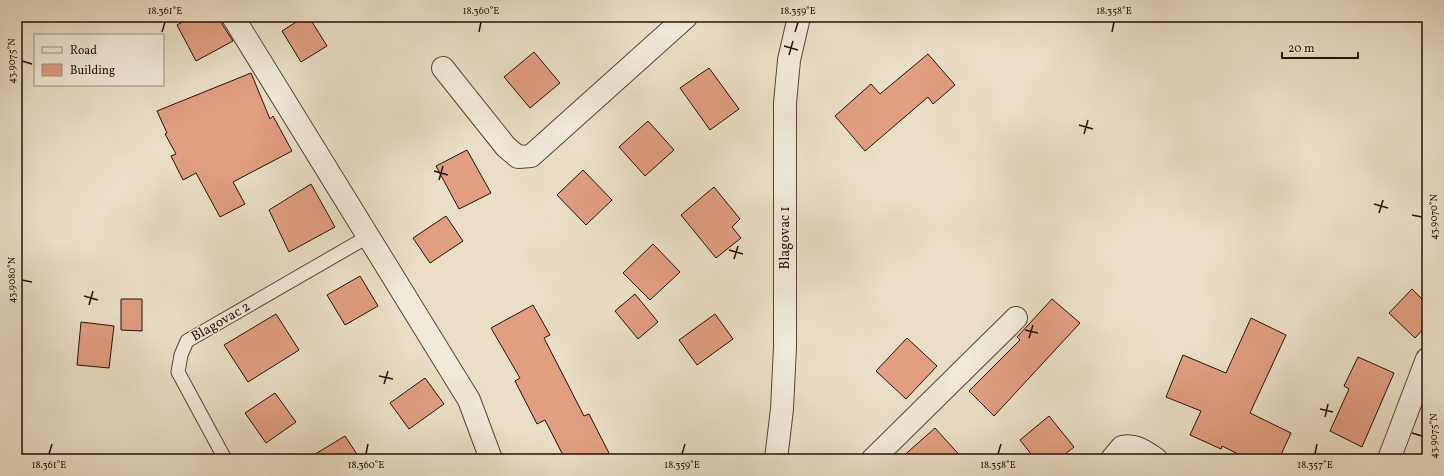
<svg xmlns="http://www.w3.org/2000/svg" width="1444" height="476" viewBox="0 0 1444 476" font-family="Vollkorn,serif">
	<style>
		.building { fill: #e19e81; stroke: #291003 }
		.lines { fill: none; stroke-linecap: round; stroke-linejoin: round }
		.service-casing { stroke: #594434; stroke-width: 15 }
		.minor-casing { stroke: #594434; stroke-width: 24 }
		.service { stroke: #f1eada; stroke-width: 13 }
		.minor { stroke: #f1eada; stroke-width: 22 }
		.ticks { fill: none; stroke: #291003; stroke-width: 1.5 }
		.labels { text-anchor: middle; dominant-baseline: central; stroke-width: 3; stroke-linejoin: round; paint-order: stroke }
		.street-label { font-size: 14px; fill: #291003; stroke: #f1eada }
		.neatline { fill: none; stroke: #291003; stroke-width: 1.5 }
		.ticks-label { font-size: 10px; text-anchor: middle; fill: #291003 }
	</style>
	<rect width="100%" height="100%" fill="#eadfc6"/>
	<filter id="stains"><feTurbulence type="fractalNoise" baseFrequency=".005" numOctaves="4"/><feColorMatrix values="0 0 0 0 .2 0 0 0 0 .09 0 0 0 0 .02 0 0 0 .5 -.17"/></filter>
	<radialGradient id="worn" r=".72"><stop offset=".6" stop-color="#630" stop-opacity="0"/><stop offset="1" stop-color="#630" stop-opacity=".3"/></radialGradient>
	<path class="building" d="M 191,17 L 221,17 L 222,24 L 233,41 L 196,61 L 177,25 Z
		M 304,17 L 309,17 L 327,46 L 301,62 L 282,31 Z
		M 534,52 L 560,83 L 530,108 L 504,77 Z
		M 928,54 L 955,85 L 933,104 L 928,97 L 865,151 L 835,116 L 871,84 L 880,94 Z
		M 709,68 L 739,109 L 710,130 L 680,88 Z
		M 251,73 L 270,119 L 273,116 L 292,151 L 233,182 L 245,204 L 220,217 L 196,173 L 183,180 L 171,156 L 176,154 L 165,134 L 167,133 L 157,111 Z
		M 648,121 L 674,150 L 645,176 L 619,147 Z
		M 467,150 L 491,193 L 459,209 L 436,166 Z
		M 583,170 L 612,200 L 586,225 L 557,195 Z
		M 311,184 L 335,227 L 289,252 L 269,210 Z
		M 714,187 L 740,219 L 732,227 L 741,238 L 716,258 L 681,215 Z
		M 446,216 L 463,241 L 430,263 L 413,238 Z
		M 653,244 L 680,272 L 650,300 L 623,273 Z
		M 360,276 L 378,306 L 345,325 L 327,295 Z
		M 1412,289 L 1427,304 L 1427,325 L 1415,338 L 1389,313 Z
		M 635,294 L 658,322 L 638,339 L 615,311 Z
		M 121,299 L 142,299 L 142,331 L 121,330 Z
		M 1052,299 L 1080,323 L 994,416 L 969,391 L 1020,340 L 1017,337 Z
		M 533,305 L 550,335 L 544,338 L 584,416 L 589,414 L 609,453 L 596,459 L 565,459 L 545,420 L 537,424 L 515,381 L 520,378 L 491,328 Z
		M 276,314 L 299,350 L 248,382 L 224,345 Z
		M 715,314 L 733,339 L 697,365 L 679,340 Z
		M 1251,318 L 1286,335 L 1250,413 L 1291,433 L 1279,459 L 1248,459 L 1222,446 L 1221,449 L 1190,435 L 1201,411 L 1166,397 L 1183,355 L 1226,373 Z
		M 81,322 L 114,326 L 109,368 L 77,365 Z
		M 907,338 L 937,366 L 906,399 L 876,371 Z
		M 1358,357 L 1394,373 L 1362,447 L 1330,431 L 1349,389 L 1344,386 Z
		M 425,378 L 444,404 L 409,429 L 390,403 Z
		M 275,393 L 296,422 L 266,443 L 245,413 Z
		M 1049,416 L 1074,447 L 1059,459 L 1035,459 L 1020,440 Z
		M 935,428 L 963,459 L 900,459 Z
		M 345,436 L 360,459 L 307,459 Z"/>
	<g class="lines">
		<g class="service-casing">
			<path id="service" d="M 225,459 L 178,372 L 181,355 L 187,341 L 369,236"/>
		</g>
		<g class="minor-casing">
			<path id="minor" d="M 233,17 L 469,400 L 491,459
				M 443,68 L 506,147 L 518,157 L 531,156 L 686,17
				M 776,459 L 782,409 L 785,347 L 785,103 L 789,60 L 799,17
				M 873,459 L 1016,318
				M 1112,459 L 1122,447 C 1136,444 1144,451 1156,459
				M 1389,459 L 1427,359"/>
		</g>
		<use href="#service" class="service"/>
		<use href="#minor" class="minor"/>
	</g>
	<path class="ticks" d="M 162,32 L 165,22M 479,32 L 481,22M 795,32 L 798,22M 1112,32 L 1114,22M 784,46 L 798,50M 789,55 L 793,41M 22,61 L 32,64M 1079,125 L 1093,129M 1084,134 L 1088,120M 434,171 L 448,175M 439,180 L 443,166M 1374,204 L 1388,208M 1379,213 L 1383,200M 1412,215 L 1422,217M 729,250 L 743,254M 734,259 L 738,246M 22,280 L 32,282M 84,296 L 98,300M 89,305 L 93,291M 1025,330 L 1038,333M 1029,338 L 1033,325M 379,376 L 393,379M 384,384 L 388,371M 1320,409 L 1333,412M 1325,417 L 1328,404M 1412,433 L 1422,436M 49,454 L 52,444M 366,454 L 368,444M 682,454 L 685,444M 998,454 L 1001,444M 1315,454 L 1317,444"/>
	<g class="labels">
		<g class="street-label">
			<text transform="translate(785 238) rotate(-90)">Blagovac 1</text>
			<text transform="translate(221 322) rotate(-30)">Blagovac 2</text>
		</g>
	</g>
	<rect width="1444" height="476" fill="none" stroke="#eadfc6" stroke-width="44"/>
	<rect x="34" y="34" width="130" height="52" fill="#f1eada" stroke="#a19384"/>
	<rect x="42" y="47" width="20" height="6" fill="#f1eada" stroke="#a19384"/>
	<text x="70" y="54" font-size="12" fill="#291003">Road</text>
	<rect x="42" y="64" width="20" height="12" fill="#e19e81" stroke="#a19384"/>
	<text x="70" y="74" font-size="12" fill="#291003">Building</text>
	<path d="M1282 52v6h76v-6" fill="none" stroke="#291003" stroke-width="2"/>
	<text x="1288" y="52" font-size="12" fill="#291003" stroke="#f1eada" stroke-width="3" paint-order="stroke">20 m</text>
	<rect x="22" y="22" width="1400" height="432" class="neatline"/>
	<g class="ticks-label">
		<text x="165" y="14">18.361°E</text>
		<text x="481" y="14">18.360°E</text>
		<text x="798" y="14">18.359°E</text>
		<text x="1114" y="14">18.358°E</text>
		<text transform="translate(11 61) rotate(-90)" y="4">43.9075°N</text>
		<text transform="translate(1433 217) rotate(-90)" y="4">43.9070°N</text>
		<text transform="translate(11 280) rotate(-90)" y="4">43.9080°N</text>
		<text transform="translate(1433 436) rotate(-90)" y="4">43.9075°N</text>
		<text x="49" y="468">18.361°E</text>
		<text x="366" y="468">18.360°E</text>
		<text x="682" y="468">18.359°E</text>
		<text x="998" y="468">18.358°E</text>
		<text x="1315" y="468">18.357°E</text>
	</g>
	<rect width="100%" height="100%" filter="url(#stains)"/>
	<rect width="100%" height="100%" fill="url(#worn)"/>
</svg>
